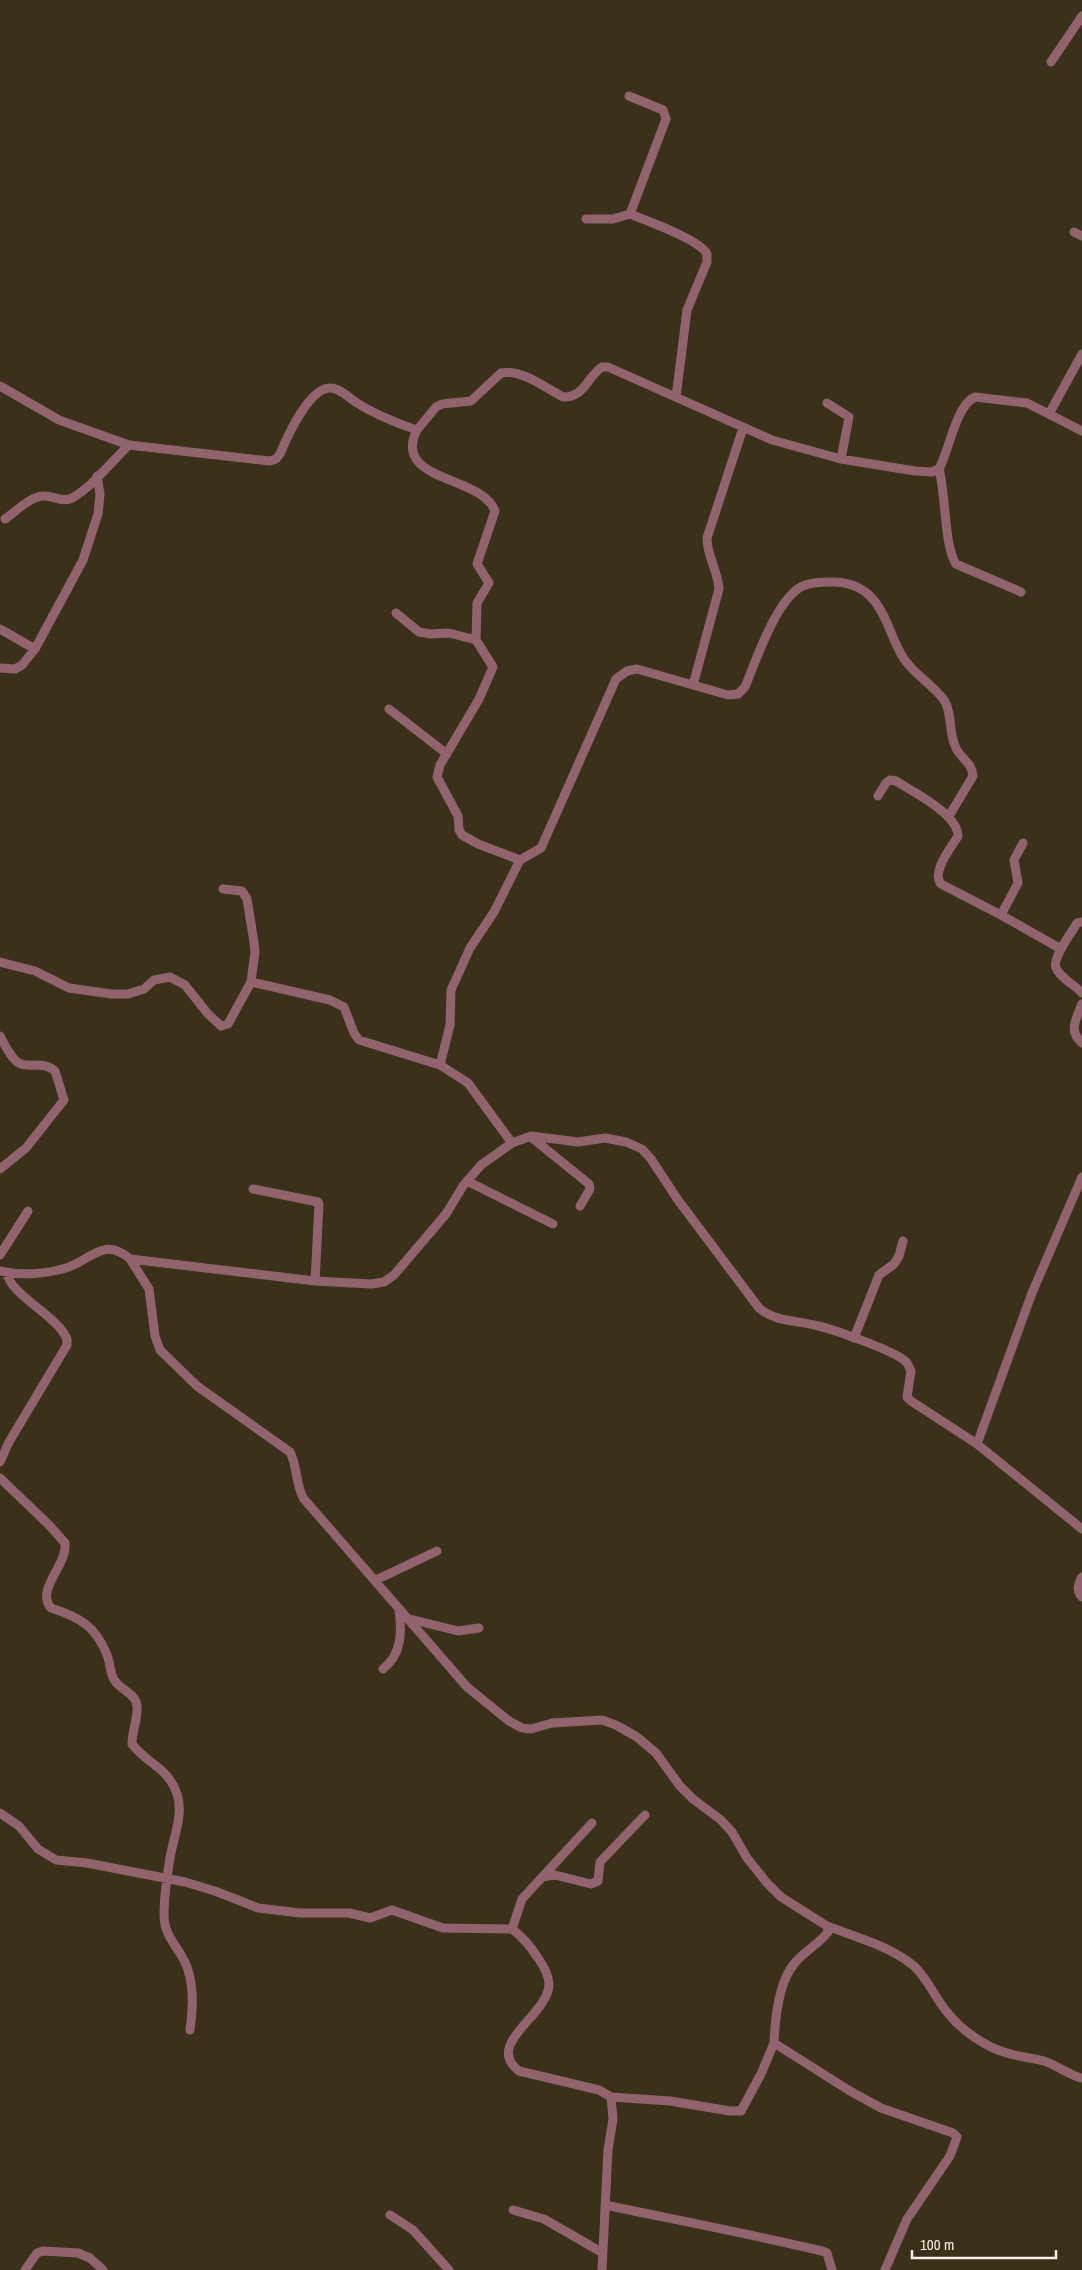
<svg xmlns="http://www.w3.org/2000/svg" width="1082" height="2270" viewBox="0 0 1082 2270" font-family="'Archivo Narrow',sans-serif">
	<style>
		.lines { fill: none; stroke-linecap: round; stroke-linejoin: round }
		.minor { stroke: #91646d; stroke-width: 9 }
	</style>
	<rect width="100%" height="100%" fill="#3b311a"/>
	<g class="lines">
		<path class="minor" d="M 1051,62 L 1082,16
			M 629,96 L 663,110 L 666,119 L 630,214
			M 586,219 L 613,219 L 630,214 C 645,220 701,240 707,254 C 707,255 707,260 707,262 L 687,310 L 676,397
			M 1074,232 L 1082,236
			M 0,386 L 59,420 L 129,445 L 270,461 L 276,459 L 280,454 C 287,437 309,388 330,388 C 340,388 349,398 357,403 C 376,415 396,423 417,430 L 436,407 L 442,404 L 471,401 L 501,373 C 523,369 545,388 563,397 C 584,398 587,377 602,367 L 608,367 L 772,440 L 841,459 L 915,471 L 932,472 L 939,469 C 949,451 956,405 975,397 L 1027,403 L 1082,431
			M 827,403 L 849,417 L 841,459
			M 1049,414 L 1082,354
			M 417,430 C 391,482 482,475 495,511 L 477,564 L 489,583 L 477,603 L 476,640 L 493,667 L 479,699 L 440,765 L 437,777 L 458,816 L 459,830 L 462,835 L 478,844 L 520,860 L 494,912 L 470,948 L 451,990 L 450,1025 L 440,1065
			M 939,469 C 946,494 944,546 956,564 L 1021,592
			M 5,519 C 15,512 32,495 45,496 C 54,496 63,503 72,498 C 91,488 113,460 129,445
			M 396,613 L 419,632 L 430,634 L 449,633 L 476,640
			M 0,629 L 35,649
			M 0,668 L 15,669 L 22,665 L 35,649 L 83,560 L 98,514 L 100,494 L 97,476
			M 693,685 L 719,589 C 718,570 707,557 707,538 L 743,428
			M 389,709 L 447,754
			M 878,796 L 886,783 L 890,780 L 896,781 C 913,792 958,814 958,836 C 951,848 931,872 941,884 L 1001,915 L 1061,949
			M 520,860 L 541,848 L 616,679 L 627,671 L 637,669 L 728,695 L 738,694 L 745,687 C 756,660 775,604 799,588 C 809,582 822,582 832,582 C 846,582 860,586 870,596 C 887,613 891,639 904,659 C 915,675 933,685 944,700 C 953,714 948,733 956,748 C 961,759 972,762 973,776 L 949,816
			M 223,889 L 242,891 L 247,899 L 254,942 L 255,952 L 251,982
			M 1001,915 L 1018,883 L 1014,860 L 1023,843
			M 1082,922 L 1077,923 C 1072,932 1052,958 1056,968 C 1060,978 1075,985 1082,993
			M 0,962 L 35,971 L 69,988 L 111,994 L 128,994 L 144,989 L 154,980 L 170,977 L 185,985 L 208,1014 L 221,1026 L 228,1024 L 251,982 L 330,1000 L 344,1007 L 354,1033 L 359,1040 L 440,1065 L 468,1083 L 512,1143
			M 1082,1004 C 1076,1019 1068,1031 1082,1043
			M 0,1036 C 4,1044 9,1054 15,1060 C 25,1071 42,1059 55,1071 L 64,1100 L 26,1148 L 0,1169
			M 531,1137 L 589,1184 L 590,1189 L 580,1206
			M 467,1181 L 553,1224
			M 253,1189 L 318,1202 L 319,1205 L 315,1281
			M 0,1255 L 28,1211
			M 130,1259 L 149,1289 L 155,1336 L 160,1350 L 197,1386 L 290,1452 C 298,1467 295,1485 304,1499 L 467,1687 L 509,1721 L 522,1728 L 531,1729 L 552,1723 L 602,1720 L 616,1725 L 637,1737 L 656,1753 L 680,1786 L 693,1799 L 721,1820 L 732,1832 L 747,1858 L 767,1883 L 781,1897 L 827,1926 L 828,1932 C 818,1945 803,1952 794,1964 C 779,1982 775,2020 774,2043 L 850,2091 L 881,2108 L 953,2133 L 957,2137 L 950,2156 L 907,2219 L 885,2270
			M 0,1271 C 21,1276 46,1274 66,1268 C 91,1260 104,1236 130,1259 L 315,1281 L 371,1284 L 384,1282 L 394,1275 L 446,1214 L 463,1186 L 481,1165 L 512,1143 L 531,1136 L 578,1142 L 605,1138 L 626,1142 L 642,1149 L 651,1159 L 678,1200 L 759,1308 C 776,1322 794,1320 814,1325 C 830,1328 895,1351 905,1361 C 908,1363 909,1367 911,1371 L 907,1397 L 911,1401 L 977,1444 L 1082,1529
			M 854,1338 L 879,1275 L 894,1264 L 899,1256 L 903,1241
			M 977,1444 L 1032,1293 L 1082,1177
			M 0,1462 L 9,1442 L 67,1345 L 67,1339 C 56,1314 10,1295 7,1273
			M 0,1478 L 49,1525 L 65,1543 C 68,1565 35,1589 51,1608 C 79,1617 96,1626 107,1655 C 111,1664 109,1673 115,1681 C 121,1690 136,1694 137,1706 C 138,1719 132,1731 132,1744 C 147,1764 168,1767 177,1794 C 184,1813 173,1839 170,1858 C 167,1876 164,1896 164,1915 C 164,1939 182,1949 188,1970 C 194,1989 193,2010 190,2030
			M 1082,1577 C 1078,1584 1076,1591 1082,1597
			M 376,1580 L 437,1551
			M 406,1618 L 458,1631 L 479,1628
			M 383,1669 C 402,1654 402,1632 399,1610
			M 0,1813 L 19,1826 L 38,1849 L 56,1860 L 87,1863 L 185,1882 L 215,1891 L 258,1908 L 300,1913 L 349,1913 L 370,1918 L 392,1910 L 443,1928 L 512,1929 C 523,1937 531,1947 538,1958 C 543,1965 548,1974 549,1983 C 550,2015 483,2043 519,2071 L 599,2090 L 611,2097 L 613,2119 L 608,2150 L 602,2270
			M 542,1877 L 555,1875 L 591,1884 L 598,1881 L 600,1862 L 645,1815
			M 827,1926 C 856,1937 890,1946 914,1966 C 928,1979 935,1998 947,2012 C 961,2030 985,2047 1007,2053 C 1019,2057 1032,2058 1044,2061 C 1055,2064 1074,2078 1082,2078
			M 512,1929 L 522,1899 L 592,1823
			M 611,2097 L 670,2101 L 730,2111 L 741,2111 L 761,2074 L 774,2043
			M 605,2205 C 677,2220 750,2234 822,2251 L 827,2253 L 832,2270
			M 513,2210 L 544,2219 L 603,2253
			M 390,2215 L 413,2230 L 449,2270
			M 25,2270 L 37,2253 L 43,2251 L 78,2253 L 90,2258 L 103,2270"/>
	</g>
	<path d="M912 2250v8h144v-8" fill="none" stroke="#f7f1e3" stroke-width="2.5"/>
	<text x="920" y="2250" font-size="15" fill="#f7f1e3" stroke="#3b311a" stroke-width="4" paint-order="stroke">100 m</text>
</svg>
